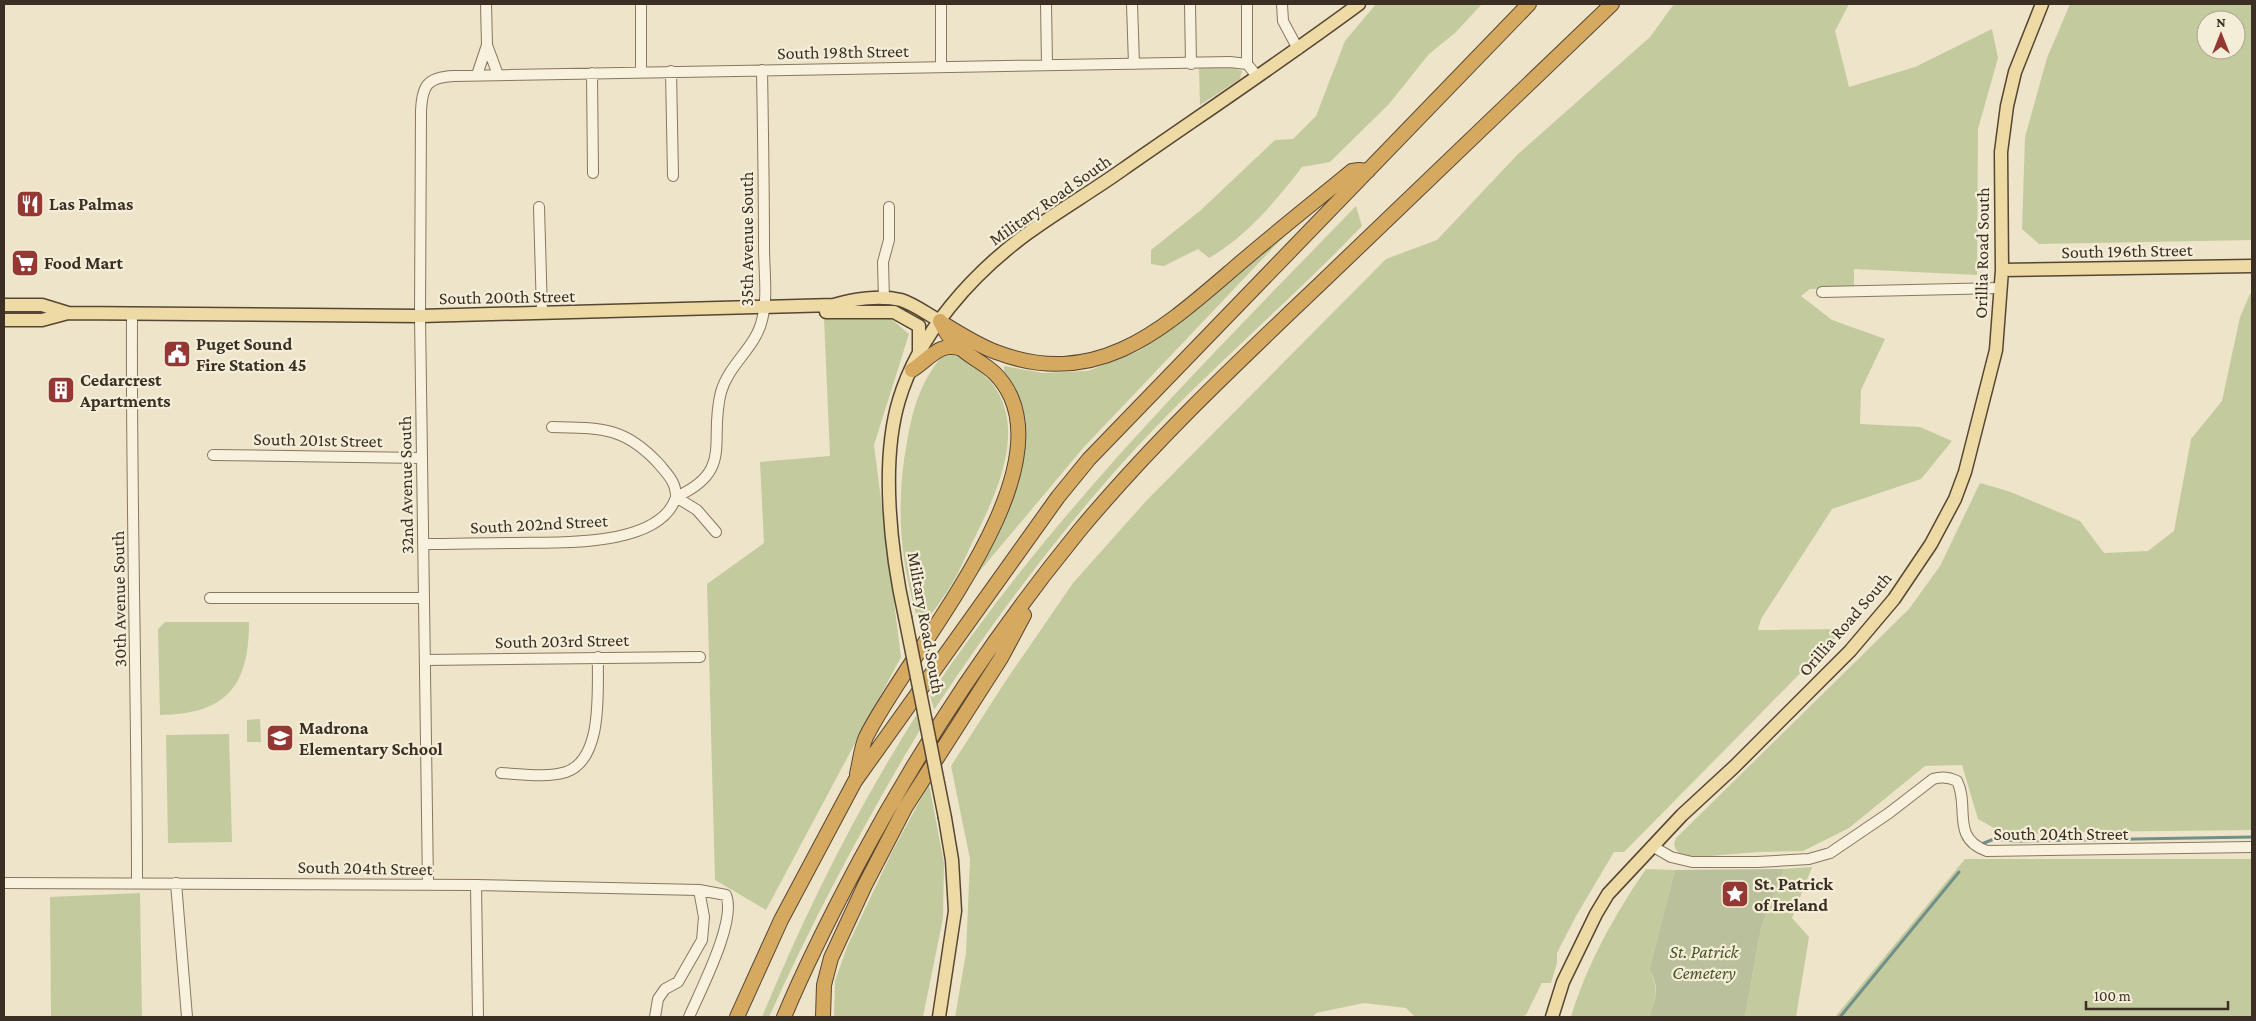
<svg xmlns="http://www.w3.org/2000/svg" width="2256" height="1021" viewBox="0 0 2256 1021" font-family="'Crimson Pro',serif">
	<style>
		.green { fill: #c3cb9e; fill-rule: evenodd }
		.cemetery { fill: #bac09c }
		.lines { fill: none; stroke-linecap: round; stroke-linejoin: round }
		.stream { stroke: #71908a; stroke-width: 3 }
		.minor-casing { stroke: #89775f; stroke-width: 12 }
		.major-casing { stroke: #574633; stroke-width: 15 }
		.highway-casing { stroke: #574633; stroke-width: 16 }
		.minor { stroke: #f8f1dd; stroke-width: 10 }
		.major { stroke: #eddaa5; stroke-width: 12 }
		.highway { stroke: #d6a961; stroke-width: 14 }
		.major-bridge-casing { stroke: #574633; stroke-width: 15; stroke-linecap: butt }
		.major-bridge { stroke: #eddaa5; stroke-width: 12 }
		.labels { text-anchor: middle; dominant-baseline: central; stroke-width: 4.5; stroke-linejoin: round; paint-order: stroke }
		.street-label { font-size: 18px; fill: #3a2f22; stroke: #f4eed9 }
		.poi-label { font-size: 18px; font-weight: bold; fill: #3a2f22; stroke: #f4eed9; text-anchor: start }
		.park-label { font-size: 18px; font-style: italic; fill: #485529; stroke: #f4eed9 }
	</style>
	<rect width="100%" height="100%" fill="#ede4ca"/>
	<path class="green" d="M 1376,4 L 1482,4 L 1455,33 L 1429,54 L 1389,104 L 1330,162 L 1302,167 C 1276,201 1247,236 1209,258 L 1198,249 L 1164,266 L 1151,264 L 1151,250 L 1201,210 L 1275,140 L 1293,139 L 1316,116 L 1345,41 Z
		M 1674,4 L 1849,4 L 1835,31 L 1849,87 L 1915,67 L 1992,29 L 1998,58 L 1978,129 L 1977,275 L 1854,269 L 1854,288 L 1810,289 L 1801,296 L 1832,320 L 1885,339 L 1861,390 L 1860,424 L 1920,427 L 1952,441 L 1921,479 L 1832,509 L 1761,619 L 1758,630 L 1844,629 L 1624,852 L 1614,852 L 1576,916 L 1557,953 L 1557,963 L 1551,983 L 1542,983 L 1526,1015 L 1520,1017 L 1415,1017 L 1406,1008 L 1364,1003 L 1316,1013 L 1313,1017 L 955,1017 L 966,953 L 970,859 L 951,766 L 1005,682 L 1073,583 L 1146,501 L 1386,259 L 1437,240 L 1518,154 L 1650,37 Z
		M 2070,4 L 2252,4 L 2252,240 L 2039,244 L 2022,229 L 2025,137 L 2047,58 ZM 2206,20 L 2236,20 L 2236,50 L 2206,50 Z
		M 1231,67 L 1242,71 L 1240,79 L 1200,105 L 1199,68 Z
		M 1356,206 L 1362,226 C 1289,302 1208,370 1136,448 C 1061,530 995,618 934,710 L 930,695 C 1051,514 1205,362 1356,206 Z
		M 1290,230 L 1084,447 L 958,597 C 985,545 1033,476 1025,416 C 1023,402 1011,383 1004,371 L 1004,366 L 1043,373 L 1088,371 L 1139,351 Z
		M 2250,294 L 2252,294 L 2252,830 L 2080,832 L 2006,835 L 1978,819 L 1962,765 L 1925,766 L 1849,828 L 1803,851 L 1759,852 L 1697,857 C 1687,857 1676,855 1674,844 L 1676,838 L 1909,609 L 1940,566 L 1980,483 L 2008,491 L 2080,521 L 2104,553 L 2148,551 L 2174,531 L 2191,439 L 2222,401 L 2240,317 Z
		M 824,318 L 890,318 L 909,334 L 874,445 L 901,657 L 766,910 L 715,880 L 707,584 L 764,543 L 760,462 L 830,456 Z
		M 956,355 C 976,366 995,381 1003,403 C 1020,448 991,505 971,545 C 963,563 954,583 942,599 C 936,609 928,617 920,626 C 900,565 895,505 907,442 C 913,408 920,383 942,356 Z
		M 165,622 L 249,622 C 249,687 226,714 160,715 L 158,629 Z
		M 917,714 L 920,730 C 864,823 814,918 769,1017 L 762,1017 C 806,911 855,812 917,714 Z
		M 260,719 L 261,742 L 247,742 L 247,720 Z
		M 229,734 L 232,842 L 168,843 L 166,735 Z
		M 929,784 L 944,863 L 943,918 L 923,1017 L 834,1017 L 835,981 L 847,947 L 893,850 Z
		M 1965,859 L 2252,859 L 2252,1017 L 1835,1017 Z
		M 1812,867 L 1792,918 L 1809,937 L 1796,1017 L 1745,1017 L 1761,928 L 1784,869 Z
		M 1646,869 L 1675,870 L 1649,970 C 1660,987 1655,1000 1649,1017 L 1571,1017 C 1587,964 1615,914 1646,869 Z
		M 140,893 L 142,1017 L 51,1017 L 50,897 Z"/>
	<path class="cemetery" d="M 1784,869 L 1761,928 L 1745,1017 L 1649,1017 C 1655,1000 1661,987 1649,970 L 1675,870 Z"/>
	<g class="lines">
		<path class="stream" d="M 1984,843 L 1994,839 L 2016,841 L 2252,837
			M 1840,1017 L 1959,872"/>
		<g class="minor-casing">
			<path id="minor" d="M 641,4 L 641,72
				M 941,4 L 941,67
				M 1046,4 L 1047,65
				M 1132,4 L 1134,64
				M 1190,4 L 1191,64
				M 1247,4 L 1247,64
				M 1282,4 L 1283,21 L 1298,49
				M 487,45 L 498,75
				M 671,71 L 673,176
				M 592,73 L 593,173
				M 477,75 L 487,45 L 486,4
				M 539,207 L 542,313
				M 1822,292 L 2001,288
				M 884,299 L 883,262 L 889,240 L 889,207
				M 132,314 C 131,504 137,693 137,883
				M 552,427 C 600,428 624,426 659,464 C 668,475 676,482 676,497 C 735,470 708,442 721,392 C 729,364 756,347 762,320 C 768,298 764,271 764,248 C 764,189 763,129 762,70
				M 213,455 L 422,458
				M 423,544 C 454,544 485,543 515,543 C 557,542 660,548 676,497 L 697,510 L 716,532
				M 210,598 L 424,598
				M 425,660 L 700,657
				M 501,773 C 521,774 547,778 566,772 C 604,759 597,689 598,657
				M 1652,846 L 1671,857 L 1692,862 L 1757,862 L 1809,859 L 1830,853 L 1889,813 L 1933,779 C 1942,776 1949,777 1957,781 C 1970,806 1950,838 1987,851 L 2252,847
				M 4,883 L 476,885 L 699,890 L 726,895 C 737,921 700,991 689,1017
				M 176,883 L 187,1017
				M 428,885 L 420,316 L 421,111 C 422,86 427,77 454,76 L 1230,62 L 1247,64 L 1257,76
				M 476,885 L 478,1017
				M 655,1017 L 658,999 L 665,989 L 678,982 L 702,940 L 704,917 L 699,890"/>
		</g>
		<g class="major-casing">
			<path id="major" d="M 2002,270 L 2252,266
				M 4,305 L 42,305 L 68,313 L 420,316 L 834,305 C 853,299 880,295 901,300 C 914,304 927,314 940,321
				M 826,312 L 894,312 L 919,326 L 919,351
				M 4,320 L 42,320 L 68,313
				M 905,617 C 891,554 880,463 899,400 C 919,333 972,274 1028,233 C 1058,211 1091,192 1122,170 C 1201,115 1282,61 1359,4
				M 939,1017 L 955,911 L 952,860 L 945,818
				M 1552,1017 L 1563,982 L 1596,914 L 1608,894 L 1682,815 L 1734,767 L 1850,651 L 1894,599 L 1931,544 L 1955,499 L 1965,472 L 1996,350 L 2002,270 L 2001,152 L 2007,106 L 2015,72 L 2042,4"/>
		</g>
		<g class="highway-casing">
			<path id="highway" d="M 942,323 C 959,333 977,345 996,352 C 1096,390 1161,331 1232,270 C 1271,236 1312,204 1352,171 L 1359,170 L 1368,171
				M 912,370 C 930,359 939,341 962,349
				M 857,774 C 860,762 861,748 866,737 C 907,654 1053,492 1011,397 C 995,362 973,364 952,340 C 947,335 943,327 940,321
				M 737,1017 L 781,920 L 855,781 L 1058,497 L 1089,459 L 1529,4
				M 784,1017 C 806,964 832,913 859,862 C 922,744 995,634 1079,531 C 1152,443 1237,363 1320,284 C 1417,191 1515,98 1612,4
				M 823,1017 L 824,985 L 831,958 L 865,885 L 905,808 L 1001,658 L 1024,615"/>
		</g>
		<use href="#minor" class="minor"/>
		<use href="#major" class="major"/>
		<use href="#highway" class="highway"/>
		<g class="major-bridge-casing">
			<path id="major-bridge" d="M 905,617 L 945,818"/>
		</g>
		<use href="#major-bridge" class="major-bridge"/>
	</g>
	<defs>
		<g id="restaurant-square" transform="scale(1.4375)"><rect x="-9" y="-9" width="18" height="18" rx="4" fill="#953732" stroke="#f4eed9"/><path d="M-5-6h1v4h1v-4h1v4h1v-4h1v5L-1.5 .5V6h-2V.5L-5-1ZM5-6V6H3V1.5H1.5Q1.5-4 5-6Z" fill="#fff"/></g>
		<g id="supermarket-square" transform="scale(1.4375)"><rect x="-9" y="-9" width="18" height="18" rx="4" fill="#953732" stroke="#f4eed9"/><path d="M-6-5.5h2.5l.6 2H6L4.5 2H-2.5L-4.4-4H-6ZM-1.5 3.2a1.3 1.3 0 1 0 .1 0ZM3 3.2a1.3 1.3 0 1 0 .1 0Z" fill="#fff"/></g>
		<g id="civic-square" transform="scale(1.4375)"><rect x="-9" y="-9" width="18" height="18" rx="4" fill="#953732" stroke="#f4eed9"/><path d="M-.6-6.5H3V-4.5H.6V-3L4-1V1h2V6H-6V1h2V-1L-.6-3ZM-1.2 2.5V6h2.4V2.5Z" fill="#fff"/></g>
		<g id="building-square" transform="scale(1.4375)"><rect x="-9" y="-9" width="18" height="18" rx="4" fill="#953732" stroke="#f4eed9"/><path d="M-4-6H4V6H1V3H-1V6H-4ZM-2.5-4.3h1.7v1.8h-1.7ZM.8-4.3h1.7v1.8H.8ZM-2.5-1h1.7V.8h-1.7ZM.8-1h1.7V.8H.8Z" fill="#fff"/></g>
		<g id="school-square" transform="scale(1.4375)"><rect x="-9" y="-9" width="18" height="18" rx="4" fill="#953732" stroke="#f4eed9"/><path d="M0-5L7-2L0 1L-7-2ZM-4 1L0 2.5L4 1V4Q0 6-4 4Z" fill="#fff"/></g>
		<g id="sight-square" transform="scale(1.4375)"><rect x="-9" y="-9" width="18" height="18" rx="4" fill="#953732" stroke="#f4eed9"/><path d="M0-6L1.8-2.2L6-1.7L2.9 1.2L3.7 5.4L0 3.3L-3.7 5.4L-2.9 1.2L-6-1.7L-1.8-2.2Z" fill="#fff"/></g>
	</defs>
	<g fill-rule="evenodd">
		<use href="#restaurant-square" x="30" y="204"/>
		<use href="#supermarket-square" x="25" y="263"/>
		<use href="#civic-square" x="177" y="354"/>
		<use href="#building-square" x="61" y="390"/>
		<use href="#school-square" x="280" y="738"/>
		<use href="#sight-square" x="1735" y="894"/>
	</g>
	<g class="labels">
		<g class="street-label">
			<text transform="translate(843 52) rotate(-1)">South 198th Street</text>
			<text transform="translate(1050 200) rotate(-35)">Military Road South</text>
			<text transform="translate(747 239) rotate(-90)">35th Avenue South</text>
			<text transform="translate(2127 251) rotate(-1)">South 196th Street</text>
			<text transform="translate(1982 253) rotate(-89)">Orillia Road South</text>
			<text transform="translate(507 297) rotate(-1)">South 200th Street</text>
			<text transform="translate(318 440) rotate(1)">South 201st Street</text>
			<text transform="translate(406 485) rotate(-91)">32nd Avenue South</text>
			<text transform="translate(539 524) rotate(-3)">South 202nd Street</text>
			<text transform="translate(119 599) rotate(-91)">30th Avenue South</text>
			<text transform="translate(926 623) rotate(80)">Military Road South</text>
			<text transform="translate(1845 624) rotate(-49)">Orillia Road South</text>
			<text transform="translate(562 641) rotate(-1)">South 203rd Street</text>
			<text x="2061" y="834">South 204th Street</text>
			<text transform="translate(365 868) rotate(1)">South 204th Street</text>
		</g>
		<g class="poi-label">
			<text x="49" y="204">Las Palmas</text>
			<text x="44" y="263">Food Mart</text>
			<text x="196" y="344">Puget Sound<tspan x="196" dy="21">Fire Station 45</tspan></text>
			<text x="80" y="380">Cedarcrest<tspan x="80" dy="21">Apartments</tspan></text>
			<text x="299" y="728">Madrona<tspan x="299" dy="21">Elementary School</tspan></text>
			<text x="1754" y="884">St. Patrick<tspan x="1754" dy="21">of Ireland</tspan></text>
		</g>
		<g class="park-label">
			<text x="1704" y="952">St. Patrick<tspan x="1704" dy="21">Cemetery</tspan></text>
		</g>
	</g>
	<rect width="2256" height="1021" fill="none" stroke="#3a2f22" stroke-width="10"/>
	<g transform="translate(2221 35)"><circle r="24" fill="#f4eed9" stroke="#aaa290"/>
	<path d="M0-4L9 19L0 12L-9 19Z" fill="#953732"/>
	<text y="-8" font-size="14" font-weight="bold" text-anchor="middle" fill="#3a2f22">N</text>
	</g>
	<path d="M2086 1001v8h142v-8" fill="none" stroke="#3a2f22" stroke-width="2.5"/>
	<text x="2094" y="1001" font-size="15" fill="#3a2f22" stroke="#f4eed9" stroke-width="4" paint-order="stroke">100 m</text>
</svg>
